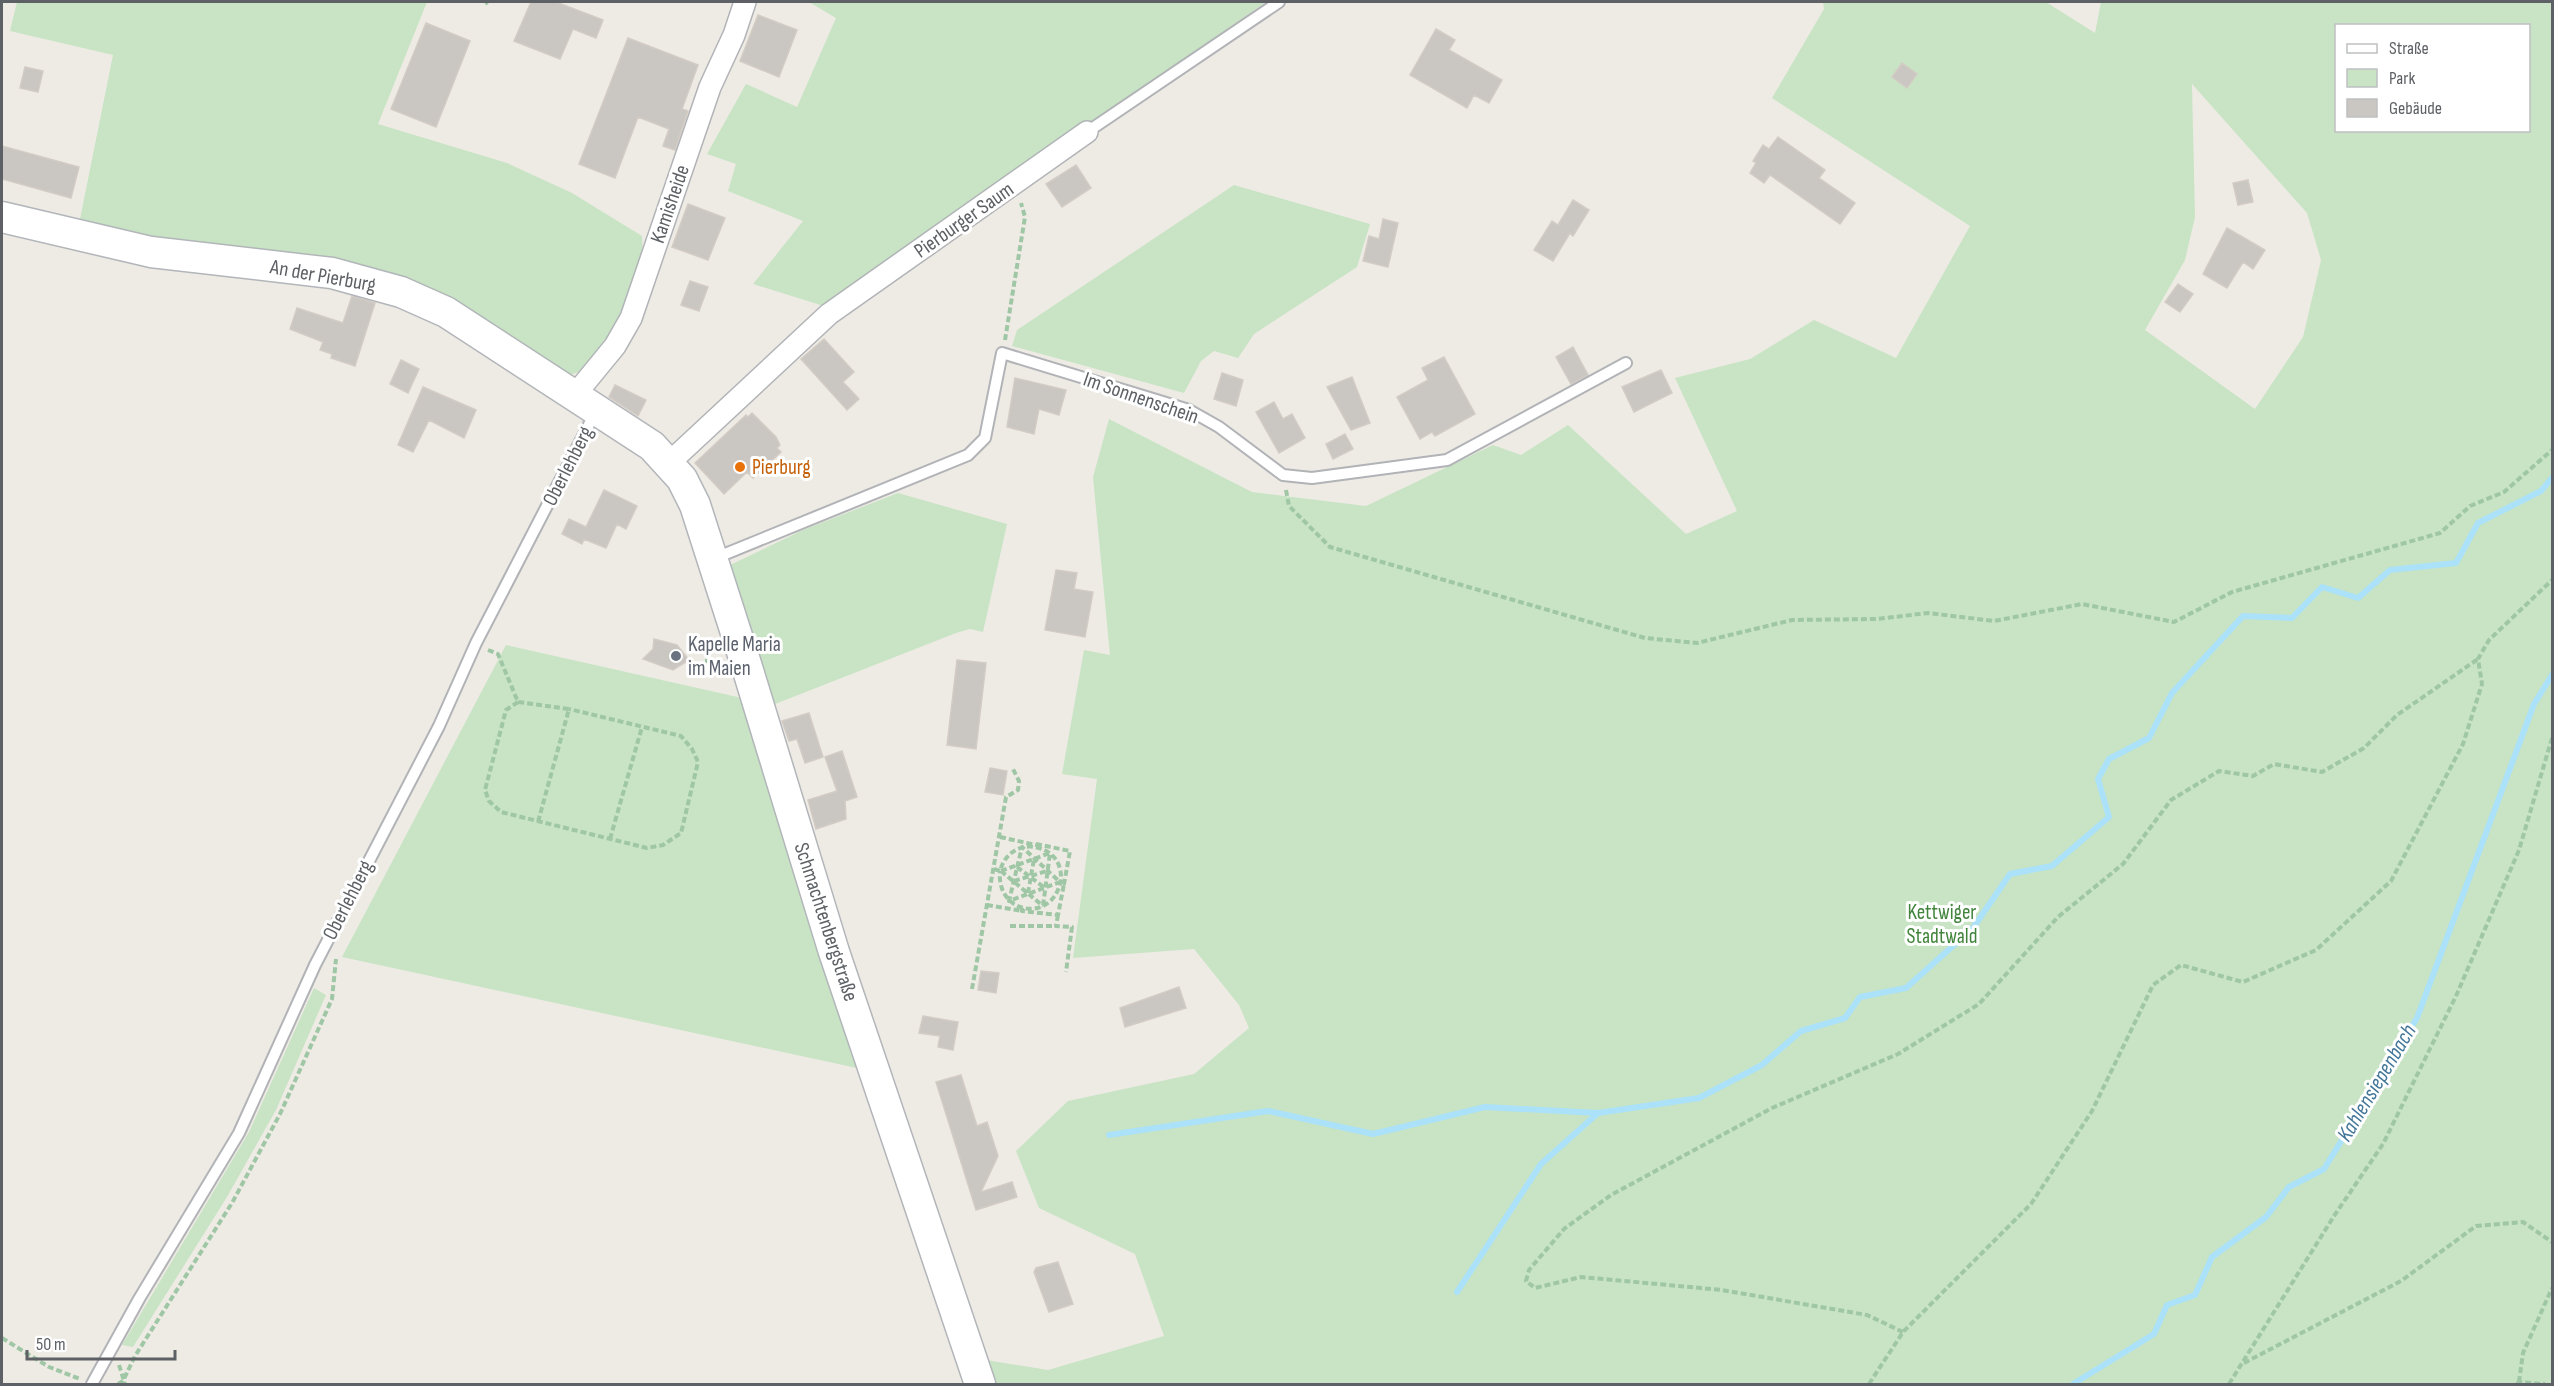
<svg xmlns="http://www.w3.org/2000/svg" width="2554" height="1386" viewBox="0 0 2554 1386" font-family="'Sofia Sans Condensed',sans-serif">
	<style>
		.green { fill: #c8e4c4; fill-rule: evenodd }
		.lines { fill: none; stroke-linecap: round; stroke-linejoin: round }
		.stream { stroke: #abe1f9; stroke-width: 6 }
		.building { fill: #cac6c2; stroke: #d3ccc4; stroke-width: 1.5 }
		.lane-casing { stroke: #b1b3b7; stroke-width: 14 }
		.street-casing { stroke: #b1b3b7; stroke-width: 24 }
		.secondary-casing { stroke: #b2b5b9; stroke-width: 33 }
		.path { stroke: #9fc7a5; stroke-width: 4; stroke-dasharray: 6 3; stroke-linecap: butt }
		.lane { stroke: #fff; stroke-width: 10 }
		.street { stroke: #fff; stroke-width: 21 }
		.secondary { stroke: #fff; stroke-width: 30 }
		.food-dot { fill: #e8710a; stroke: #fff; stroke-width: 2 }
		.worship-dot { fill: #6b7280; stroke: #fff; stroke-width: 2 }
		.labels { text-anchor: middle; dominant-baseline: central; stroke-width: 6; stroke-linejoin: round; paint-order: stroke }
		.street-label { font-size: 21px; fill: #5d6165; stroke: #fff }
		.food-label { font-size: 21px; fill: #c56008; stroke: #fff; text-anchor: start }
		.worship-label { font-size: 21px; fill: #5b616d; stroke: #fff; text-anchor: start }
		.park-label { font-size: 21px; fill: #42843c; stroke: #fff }
		.water-label { font-size: 22px; font-style: italic; fill: #437799; stroke: #fff }
	</style>
	<rect width="100%" height="100%" fill="#eeebe5"/>
	<path class="green" d="M 17,2 L 427,2 L 378,124 L 507,163 L 572,193 L 642,236 L 643,255 L 622,323 L 581,371 L 565,377 L 473,317 L 78,229 L 113,55 L 10,31 Z
		M 809,2 L 1266,2 L 827,307 L 753,284 L 803,221 L 728,191 L 736,164 L 707,154 L 746,84 L 797,107 L 836,18 Z
		M 1823,2 L 2046,2 L 2095,33 L 2101,2 L 2552,2 L 2552,1384 L 987,1384 L 980,1359 L 1048,1370 L 1164,1336 L 1135,1254 L 1039,1208 L 1016,1151 L 1068,1101 L 1194,1074 L 1249,1028 L 1239,1005 L 1194,949 L 1073,958 L 1097,779 L 1062,774 L 1084,650 L 1110,655 L 1093,477 L 1109,419 L 1252,492 L 1366,506 L 1493,445 L 1521,455 L 1568,425 L 1686,534 L 1737,511 L 1675,378 L 1750,359 L 1814,320 L 1896,358 L 1970,226 L 1772,98 L 1824,9 ZM 2336,26 L 2528,26 L 2528,130 L 2336,130 ZM 2192,84 L 2307,213 L 2321,260 L 2303,337 L 2255,409 L 2145,330 L 2185,260 L 2195,217 Z
		M 1234,185 L 1370,224 L 1357,267 L 1254,334 L 1238,358 L 1214,351 L 1201,361 L 1184,393 L 1012,346 L 1017,330 Z
		M 898,493 L 1007,524 L 983,632 L 970,629 L 956,633 L 765,708 L 724,568 L 803,530 Z
		M 506,645 L 751,700 L 866,1070 L 342,957 Z
		M 314,988 L 326,995 L 276,1110 L 227,1197 L 133,1347 L 122,1345 L 249,1132 Z"/>
	<g class="lines">
		<path class="stream" d="M 1109,1135 L 1268,1111 L 1373,1134 L 1485,1107 L 1598,1113 L 1699,1098 L 1762,1065 L 1801,1031 L 1845,1018 L 1860,997 L 1906,988 L 1973,928 L 2010,874 L 2052,866 L 2109,817 L 2098,779 L 2109,759 L 2149,738 L 2172,693 L 2243,616 L 2292,618 L 2322,587 L 2358,598 L 2390,570 L 2456,563 L 2478,523 L 2541,491 L 2552,478
			M 1457,1292 L 1541,1164 L 1598,1113
			M 2073,1384 L 2154,1334 L 2167,1305 L 2195,1295 L 2212,1257 L 2266,1217 L 2289,1187 L 2324,1169 L 2417,1018 L 2534,704 L 2552,675"/>
	</g>
	<path class="building" d="M 531,2 L 556,2 L 603,20 L 596,38 L 573,29 L 560,59 L 514,41 Z
		M 758,15 L 797,30 L 779,77 L 740,61 Z
		M 426,23 L 470,41 L 436,127 L 391,109 Z
		M 1436,29 L 1455,40 L 1449,50 L 1502,80 L 1489,103 L 1474,95 L 1467,108 L 1410,75 Z
		M 628,38 L 698,65 L 682,109 L 688,111 L 675,150 L 663,146 L 669,129 L 638,117 L 615,178 L 579,164 Z
		M 1902,63 L 1917,74 L 1907,88 L 1892,77 Z
		M 25,67 L 43,71 L 38,92 L 20,88 Z
		M 1778,137 L 1825,170 L 1819,178 L 1855,203 L 1840,224 L 1770,175 L 1764,183 L 1750,173 L 1756,163 L 1753,161 L 1763,145 L 1769,149 Z
		M 2,146 L 79,167 L 71,198 L 2,179 Z
		M 1076,165 L 1091,188 L 1062,207 L 1046,184 Z
		M 2248,180 L 2253,202 L 2238,205 L 2233,183 Z
		M 1573,200 L 1589,210 L 1573,236 L 1570,233 L 1553,261 L 1534,250 L 1552,221 L 1558,225 Z
		M 688,204 L 725,218 L 708,260 L 672,247 Z
		M 1383,219 L 1398,223 L 1388,267 L 1363,261 L 1369,236 L 1379,239 Z
		M 2227,228 L 2265,250 L 2253,269 L 2243,262 L 2227,288 L 2203,274 Z
		M 690,281 L 708,287 L 699,311 L 681,305 Z
		M 2178,284 L 2193,294 L 2180,312 L 2165,302 Z
		M 352,296 L 375,303 L 355,366 L 331,358 L 332,354 L 320,350 L 323,342 L 290,329 L 297,308 L 343,323 Z
		M 824,339 L 854,372 L 843,382 L 859,399 L 847,410 L 801,359 Z
		M 1573,347 L 1588,375 L 1571,384 L 1556,357 Z
		M 1444,357 L 1475,414 L 1435,436 L 1432,432 L 1420,439 L 1397,397 L 1428,380 L 1422,368 Z
		M 401,360 L 419,369 L 408,393 L 390,384 Z
		M 1661,370 L 1672,393 L 1634,412 L 1622,387 Z
		M 1222,373 L 1243,380 L 1236,406 L 1214,399 Z
		M 1352,377 L 1370,423 L 1351,430 L 1327,387 Z
		M 1015,378 L 1066,390 L 1059,415 L 1039,409 L 1034,434 L 1007,427 Z
		M 615,385 L 646,400 L 638,416 L 609,397 Z
		M 423,387 L 476,410 L 464,438 L 429,420 L 413,452 L 398,445 Z
		M 1274,402 L 1283,419 L 1292,414 L 1305,438 L 1279,453 L 1256,412 Z
		M 752,413 L 776,437 L 780,445 L 777,448 L 781,452 L 753,478 L 747,472 L 724,494 L 695,463 L 746,415 L 748,417 Z
		M 1345,434 L 1353,449 L 1333,459 L 1326,444 Z
		M 604,490 L 637,506 L 626,529 L 617,524 L 606,548 L 584,539 L 582,544 L 562,534 L 569,519 L 586,527 Z
		M 1056,570 L 1077,573 L 1074,589 L 1093,592 L 1085,637 L 1045,630 Z
		M 654,639 L 677,645 L 689,660 L 673,670 L 643,659 L 653,649 Z
		M 957,660 L 986,663 L 976,749 L 947,745 Z
		M 809,713 L 823,757 L 805,763 L 797,739 L 789,741 L 782,721 Z
		M 842,751 L 857,797 L 845,801 L 846,819 L 816,829 L 808,800 L 837,791 L 825,757 Z
		M 990,768 L 1007,771 L 1003,795 L 985,792 Z
		M 981,971 L 999,973 L 996,993 L 978,990 Z
		M 1179,987 L 1186,1008 L 1125,1027 L 1120,1008 Z
		M 923,1016 L 958,1022 L 953,1050 L 938,1047 L 940,1036 L 919,1033 Z
		M 961,1075 L 977,1126 L 987,1122 L 998,1156 L 981,1192 L 1012,1182 L 1017,1197 L 976,1210 L 936,1082 Z
		M 1058,1262 L 1073,1304 L 1049,1312 L 1034,1272 L 1036,1268 Z"/>
	<g class="lines">
		<g class="lane-casing">
			<path id="lane" d="M 1087,132 L 1279,2
				M 713,559 L 968,455 L 985,438 L 1002,353 L 1189,410 L 1219,427 L 1283,475 L 1312,478 L 1447,460 L 1626,363
				M 92,1384 L 139,1299 L 239,1133 L 315,965 L 439,726 L 476,643 L 595,413"/>
		</g>
		<g class="street-casing">
			<path id="street" d="M 574,396 L 615,346 L 631,318 L 710,87 L 734,35 L 745,2
				M 669,463 L 829,314 L 1087,132"/>
		</g>
		<g class="secondary-casing">
			<path id="secondary" d="M 2,217 L 151,252 L 332,273 L 401,292 L 446,312 L 652,446 L 682,479 L 695,505 L 746,664 L 834,952 L 980,1384"/>
		</g>
		<path class="path" d="M 486,2 L 488,4
			M 1005,340 L 1025,217 L 1021,203
			M 1286,490 L 1289,506 L 1330,547 L 1645,638 L 1697,643 L 1792,620 L 1877,619 L 1928,613 L 1994,621 L 2082,604 L 2174,622 L 2232,592 L 2440,533 L 2470,506 L 2504,492 L 2552,450
			M 488,650 L 498,654 L 518,702 L 569,709 L 538,822
			M 705,661 L 722,662
			M 518,702 L 506,710 L 485,790 L 489,801 L 501,812 L 647,848 L 663,845 L 681,833 L 698,762 L 692,749 L 681,736 L 569,709
			M 1000,837 L 1036,845
			M 610,839 L 642,727
			M 1036,844 L 1070,851 L 1064,884 L 1060,882 L 1009,901 L 1022,847 L 1060,882
			M 1017,867 L 1045,888
			M 994,869 L 1000,871 C 1011,830 1069,845 1060,884 C 1050,923 996,914 1000,871
			M 1001,871 L 1050,853 L 1043,906
			M 1001,871 L 1043,906
			M 1014,881 L 1047,871
			M 1028,893 L 1034,859
			M 987,905 L 1022,911
			M 1022,908 L 1022,911 L 1058,915 L 1064,884
			M 1058,915 L 1056,926 L 1072,927 L 1066,972
			M 1010,926 L 1056,926
			M 972,989 L 1006,797 L 1018,790 L 1019,781 L 1012,767
			M 1903,1332 L 1867,1315 L 1722,1290 L 1581,1277 L 1535,1288 L 1526,1281 L 1529,1270 L 1564,1229 L 1611,1195 L 1772,1108 L 1898,1054 L 1979,1004 L 2058,917 L 2123,864 L 2171,800 L 2219,771 L 2253,776 L 2274,764 L 2322,772 L 2364,748 L 2397,715 L 2478,659
			M 2,1338 L 49,1367 L 80,1379
			M 2244,1363 L 2401,1281 L 2476,1226 L 2523,1222 L 2552,1242
			M 119,1365 L 125,1384
			M 2519,1382 L 2523,1353 L 2552,1288
			M 118,1384 L 123,1381 L 135,1356 L 232,1203 L 280,1114 L 332,999 L 336,959
			M 1869,1384 L 1903,1332 L 2031,1204 L 2092,1111 L 2153,985 L 2181,965 L 2243,982 L 2316,950 L 2391,881 L 2463,744 L 2482,684 L 2478,659 L 2489,640 L 2552,580
			M 2229,1384 L 2334,1216 L 2383,1144 L 2456,996 L 2519,850 L 2552,738
			M 2517,1384 L 2519,1382 L 2545,1384"/>
		<use href="#lane" class="lane"/>
		<use href="#street" class="street"/>
		<use href="#secondary" class="secondary"/>
	</g>
	<circle class="food-dot" cx="740" cy="467" r="6"/>
	<circle class="worship-dot" cx="676" cy="656" r="6"/>
	<g class="labels">
		<g class="street-label">
			<text transform="translate(670 204) rotate(-71)">Kamisheide</text>
			<text transform="translate(964 220) rotate(-35)">Pierburger Saum</text>
			<text transform="translate(323 276) rotate(10)">An der Pierburg</text>
			<text transform="translate(1141 398) rotate(19)">Im Sonnenschein</text>
			<text transform="translate(568 466) rotate(-63)">Oberlehberg</text>
			<text transform="translate(348 900) rotate(-63)">Oberlehberg</text>
			<text transform="translate(826 922) rotate(72)">Schmachtenbergstraße</text>
		</g>
		<g class="food-label">
			<text x="752" y="467">Pierburg</text>
		</g>
		<g class="worship-label">
			<text x="688" y="644">Kapelle Maria<tspan x="688" dy="24">im Maien</tspan></text>
		</g>
		<g class="park-label">
			<text x="1942" y="912">Kettwiger<tspan x="1942" dy="24">Stadtwald</tspan></text>
		</g>
		<g class="water-label">
			<text transform="translate(2377 1083) rotate(-59)">Kahlensiepenbach</text>
		</g>
	</g>
	<rect width="2554" height="1386" fill="none" stroke="#5d6165" stroke-width="6"/>
	<rect x="2335" y="24" width="195" height="108" fill="#ffffff" stroke="#bec0c1" stroke-width="1.5"/>
	<rect x="2347" y="44" width="30" height="9" fill="#ffffff" stroke="#bec0c1" stroke-width="1.5"/>
	<text x="2389" y="54" font-size="18" fill="#5d6165">Straße</text>
	<rect x="2347" y="69" width="30" height="18" fill="#c8e4c4" stroke="#bec0c1" stroke-width="1.5"/>
	<text x="2389" y="84" font-size="18" fill="#5d6165">Park</text>
	<rect x="2347" y="99" width="30" height="18" fill="#cac6c2" stroke="#bec0c1" stroke-width="1.5"/>
	<text x="2389" y="114" font-size="18" fill="#5d6165">Gebäude</text>
	<path d="M27 1350v9h148v-9" fill="none" stroke="#5d6165" stroke-width="3"/>
	<text x="36" y="1350" font-size="18" fill="#5d6165" stroke="#ffffff" stroke-width="4.5" paint-order="stroke">50 m</text>
</svg>
